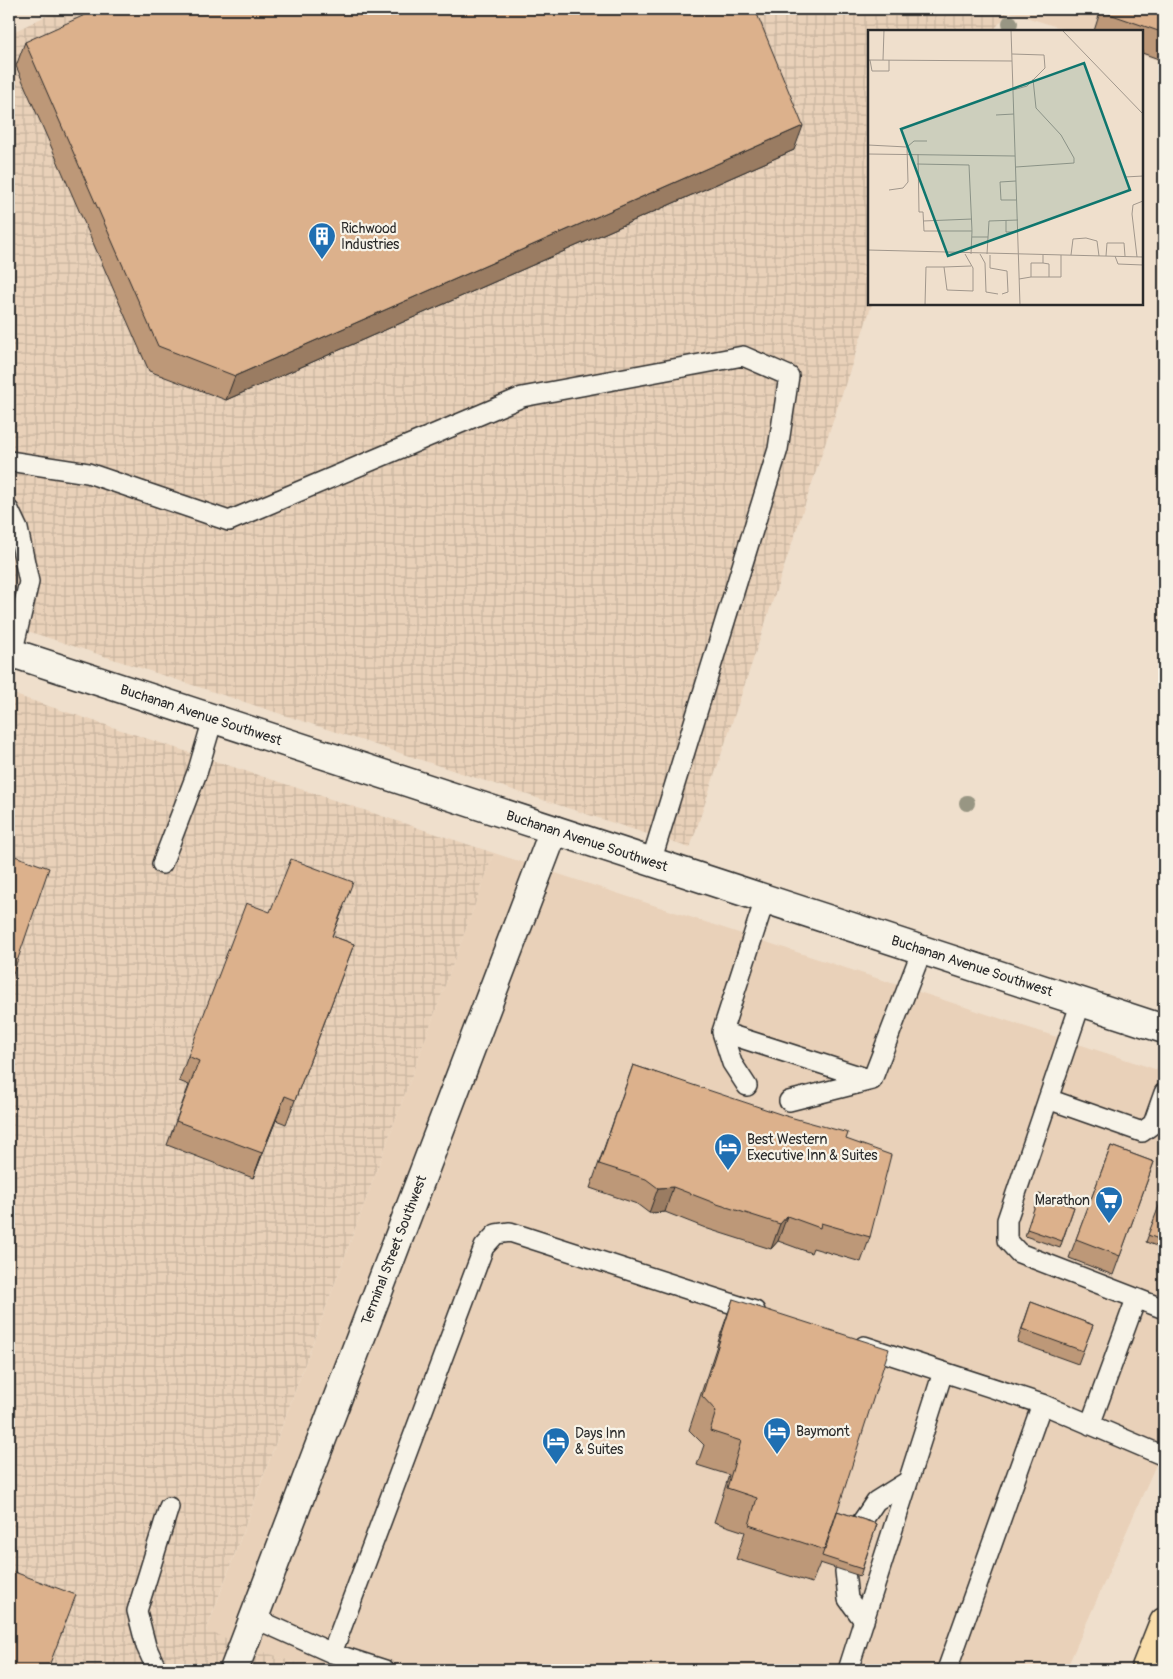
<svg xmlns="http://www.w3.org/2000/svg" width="1173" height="1679" viewBox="0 0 1173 1679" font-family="Pangolin,sans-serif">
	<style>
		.built { fill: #e9d1b9 }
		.industrial { fill: url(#industrial-grid) }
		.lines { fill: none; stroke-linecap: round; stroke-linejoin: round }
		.service-casing { stroke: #2b2b2b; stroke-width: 22 }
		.minor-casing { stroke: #2b2b2b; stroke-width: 31 }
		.tertiary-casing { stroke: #2b2b2b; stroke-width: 31 }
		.primary-casing { stroke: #2b2b2b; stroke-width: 31 }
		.service { stroke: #f7f3e8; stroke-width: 19 }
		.minor { stroke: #f7f3e8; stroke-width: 28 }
		.tertiary { stroke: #f7f3e8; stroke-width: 28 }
		.primary { stroke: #f9deab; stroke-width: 28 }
		.tree { fill: #989683 }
		.wall { fill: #bd9878; stroke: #2b2b2b }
		.shaded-wall { fill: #9a7c62; stroke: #2b2b2b }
		.building { fill: #dcb18c; stroke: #2b2b2b }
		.labels { text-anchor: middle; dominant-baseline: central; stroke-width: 4.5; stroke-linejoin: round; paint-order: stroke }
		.poi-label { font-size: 14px; fill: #2b2b2b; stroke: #f7f3e8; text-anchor: start }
		.street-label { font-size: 14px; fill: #2b2b2b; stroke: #f7f3e8 }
		.inset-road { fill: none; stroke: #a1978c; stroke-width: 1 }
		.view { fill: #0f766e; fill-opacity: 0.15; stroke: #0f766e; stroke-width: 2.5 }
		.inset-edge { fill: none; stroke: #2b2b2b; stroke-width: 2.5 }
	</style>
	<defs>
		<pattern id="industrial-grid" width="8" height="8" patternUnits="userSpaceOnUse" patternTransform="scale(1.25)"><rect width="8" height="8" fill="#e9d1b9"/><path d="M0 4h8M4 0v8" fill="none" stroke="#c8b49f"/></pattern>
	</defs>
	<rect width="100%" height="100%" fill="#efdfcc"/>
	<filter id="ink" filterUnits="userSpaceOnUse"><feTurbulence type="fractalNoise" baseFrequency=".02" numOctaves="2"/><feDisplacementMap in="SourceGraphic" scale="10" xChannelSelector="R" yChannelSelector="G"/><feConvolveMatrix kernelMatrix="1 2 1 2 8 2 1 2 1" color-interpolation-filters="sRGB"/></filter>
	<g filter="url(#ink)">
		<path class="built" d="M 1011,9 L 1164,9 L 1164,62 L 1142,55 L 1142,31 L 1070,31 L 1010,12 Z
			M 494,853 L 1164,1072 L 1164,1446 L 1066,1670 L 316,1670 L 206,1632 Z"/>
		<path class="industrial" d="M 60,9 L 1011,9 L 993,31 L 869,31 L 869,304 L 872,304 L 690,848 L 9,625 L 9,34 Z
			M 9,693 L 494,853 L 206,1631 L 316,1670 L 9,1670 Z"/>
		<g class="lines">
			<g class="service-casing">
				<path id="service" d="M 9,461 L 88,473 L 229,521 L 522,397 L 743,356 L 789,376 L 778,449 L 651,862
					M 9,510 L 18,529 L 29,582 L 12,654
					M 162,864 L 198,770 L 213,719
					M 765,899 L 722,1032 L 872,1080 L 922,950
					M 1081,1002 L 1007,1220 L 1007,1240 L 1019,1253 L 1164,1309
					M 722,1032 L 732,1063 L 747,1086
					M 1048,1099 L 1142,1132 L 1153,1124 L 1164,1093
					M 789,1101 L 872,1080
					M 864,1346 L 1042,1404
					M 1090,1425 L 1136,1299
					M 859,1526 L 876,1501 L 908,1481
					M 845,1571 L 848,1599 L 864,1621
					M 254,1618 L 332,1653 L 385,1670
					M 332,1653 L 484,1247 L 496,1234 L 510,1232 L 755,1311
					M 157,1670 L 146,1646 L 137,1611 L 169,1507
					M 848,1670 L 943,1372
					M 947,1670 L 1042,1404 L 1164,1456"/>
			</g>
			<g class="minor-casing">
				<path id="minor" d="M 234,1670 L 554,830"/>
			</g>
			<g class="tertiary-casing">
				<path id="tertiary" d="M 9,652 L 1164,1029"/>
			</g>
			<g class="primary-casing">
				<path id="primary" d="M 1145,1670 L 1164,1622"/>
			</g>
			<use href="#service" class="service"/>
			<use href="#minor" class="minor"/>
			<use href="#tertiary" class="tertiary"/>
			<use href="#primary" class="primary"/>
		</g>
		<g class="tree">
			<circle cx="1010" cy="23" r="8"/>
			<circle cx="967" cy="803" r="8"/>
		</g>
		<path class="wall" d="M 1101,9 L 1164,9 L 1164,61 L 1142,53 L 1142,31 L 1094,31 Z
			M 25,42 L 794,150 L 226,400 L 149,371 L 16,66 Z
			M 344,907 L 332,936 L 354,944 L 286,1124 L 276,1120 L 253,1178 L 167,1145 L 189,1085 L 179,1081 L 188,1056 Z
			M 633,1065 L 846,1139 L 870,1237 L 861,1262 L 813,1248 L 811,1253 L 778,1241 L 771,1249 L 708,1229 L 665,1212 L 649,1213 L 637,1204 L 590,1188 Z
			M 1111,1146 L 1154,1162 L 1113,1275 L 1069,1258 Z
			M 1164,1193 L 1164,1249 L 1146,1242 Z
			M 1039,1194 L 1074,1207 L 1060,1248 L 1025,1236 Z
			M 733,1299 L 837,1511 L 877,1524 L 860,1576 L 820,1563 L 812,1583 L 736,1559 L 745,1532 L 714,1522 L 729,1475 L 697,1465 L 704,1445 L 689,1430 L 721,1333 Z
			M 1031,1302 L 1093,1325 L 1078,1364 L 1017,1342 Z"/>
		<path class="shaded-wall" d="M 803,126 L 794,150 L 226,400 L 235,376 Z
			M 285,1096 L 276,1120 L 253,1178 L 262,1153 Z
			M 673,1187 L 665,1212 L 649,1213 L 658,1188 Z
			M 787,1216 L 778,1241 L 771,1249 L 780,1224 Z"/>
		<path class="building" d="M 98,9 L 755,9 L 803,126 L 235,376 L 158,346 L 25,42 Z
			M 1102,9 L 1164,9 L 1164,33 L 1101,11 Z
			M 9,854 L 49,868 L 9,985 Z
			M 291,859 L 353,882 L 332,936 L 354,944 L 295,1100 L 285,1096 L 262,1153 L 176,1121 L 199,1061 L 188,1056 L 246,903 L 270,912 Z
			M 633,1065 L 786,1116 L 848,1133 L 846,1139 L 891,1155 L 870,1237 L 821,1223 L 820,1228 L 787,1216 L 780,1224 L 717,1204 L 673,1187 L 658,1188 L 646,1179 L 599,1164 Z
			M 1111,1146 L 1154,1162 L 1120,1256 L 1076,1239 Z
			M 1164,1193 L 1164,1241 L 1148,1235 Z
			M 1039,1194 L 1074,1207 L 1062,1241 L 1027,1229 Z
			M 733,1299 L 889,1349 L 825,1550 L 749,1525 L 757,1498 L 727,1488 L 741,1441 L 710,1431 L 716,1411 L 702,1396 Z
			M 1031,1302 L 1093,1325 L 1083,1351 L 1022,1329 Z
			M 837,1511 L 877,1524 L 862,1569 L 822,1556 Z
			M 9,1570 L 76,1595 L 49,1666 L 60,1670 L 9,1670 Z"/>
	</g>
	<defs>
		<g id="building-pin" transform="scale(1.4375)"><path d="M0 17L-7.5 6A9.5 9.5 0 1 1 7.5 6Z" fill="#1f6fb2" stroke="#f7f3e8"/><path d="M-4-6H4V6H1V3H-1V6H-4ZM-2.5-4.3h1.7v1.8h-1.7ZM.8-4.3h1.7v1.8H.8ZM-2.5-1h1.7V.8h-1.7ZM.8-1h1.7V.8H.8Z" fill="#fff"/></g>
		<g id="hotel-pin" transform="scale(1.4375)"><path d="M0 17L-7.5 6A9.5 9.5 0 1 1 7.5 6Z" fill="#1f6fb2" stroke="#f7f3e8"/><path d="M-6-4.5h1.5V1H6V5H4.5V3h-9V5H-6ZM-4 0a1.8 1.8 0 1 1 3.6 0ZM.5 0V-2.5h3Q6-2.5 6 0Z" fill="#fff"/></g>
		<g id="supermarket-pin" transform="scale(1.4375)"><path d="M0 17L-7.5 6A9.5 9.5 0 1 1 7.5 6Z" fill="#1f6fb2" stroke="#f7f3e8"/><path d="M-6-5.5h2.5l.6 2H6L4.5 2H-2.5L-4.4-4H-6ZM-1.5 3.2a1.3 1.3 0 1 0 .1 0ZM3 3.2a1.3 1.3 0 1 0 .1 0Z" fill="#fff"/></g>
	</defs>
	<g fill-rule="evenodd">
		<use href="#building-pin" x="322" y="236"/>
		<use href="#hotel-pin" x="728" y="1147"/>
		<use href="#supermarket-pin" x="1109" y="1200"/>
		<use href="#hotel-pin" x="777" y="1431"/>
		<use href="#hotel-pin" x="556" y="1441"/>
	</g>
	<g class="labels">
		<g class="poi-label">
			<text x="341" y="228">Richwood<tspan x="341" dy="16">Industries</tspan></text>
			<text x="747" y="1139">Best Western<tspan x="747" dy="16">Executive Inn &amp; Suites</tspan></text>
			<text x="1090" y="1200" text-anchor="end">Marathon</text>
			<text x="796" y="1431">Baymont</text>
			<text x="575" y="1433">Days Inn<tspan x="575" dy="16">&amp; Suites</tspan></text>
		</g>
		<g class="street-label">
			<text transform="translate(201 715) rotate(18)">Buchanan Avenue Southwest</text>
			<text transform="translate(587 841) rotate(18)">Buchanan Avenue Southwest</text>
			<text transform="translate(972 966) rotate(18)">Buchanan Avenue Southwest</text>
			<text transform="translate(394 1250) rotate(-69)">Terminal Street Southwest</text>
		</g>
	</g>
	<g transform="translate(868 30)">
		<rect width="275" height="275" fill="#efdfcc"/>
		<path class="inset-road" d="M 143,0 L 152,275M 194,0 L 275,84M 144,24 L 176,25 L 177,38 L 159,56 L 145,60M 0,30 L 144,31M 2,30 L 4,41 L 21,41 L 21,30M 15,30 L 16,0M 128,85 L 146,84M 0,115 L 39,117M 0,124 L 147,126M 50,124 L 51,182 L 55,182 L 56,201 L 104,201 L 103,224M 49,134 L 101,135 L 104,201M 148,137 L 206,133 L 206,128 L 193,105 L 168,78 L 165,49M 257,147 L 275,146M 148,151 L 132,152 L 133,170 L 149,170M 21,160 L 35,158 L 40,152 L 39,117 L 46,111 L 59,111M 138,190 L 138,202 L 150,202M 55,191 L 104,189M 104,207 L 120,207M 0,220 L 275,227M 112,224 L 117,233 L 118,262 L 130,264M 119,224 L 121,191 L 150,190M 122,225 L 122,238 L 139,241 L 140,262 L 134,264M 203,225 L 205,209 L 218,208 L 229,211 L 231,226M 238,226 L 239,213 L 256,213 L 257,226M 247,226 L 250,234 L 275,235M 269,227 L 264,184 L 265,175 L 275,171M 175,233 L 181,234 L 181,247M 76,237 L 103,236M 163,247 L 193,247 L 193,225M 151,249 L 163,247 L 163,233 L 175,233 L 175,225M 57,275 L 58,237 L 76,237 L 79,260 L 105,261 L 105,238 L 97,224"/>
		<path class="view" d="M 216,33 L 262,160 L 80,226 L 33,99 Z"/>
		<rect width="275" height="275" class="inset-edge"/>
	</g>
	<rect width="1173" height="1679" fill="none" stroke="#f7f3e8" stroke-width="30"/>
	<rect x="15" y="15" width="1143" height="1649" fill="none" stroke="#2b2b2b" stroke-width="2" filter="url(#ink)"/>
</svg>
